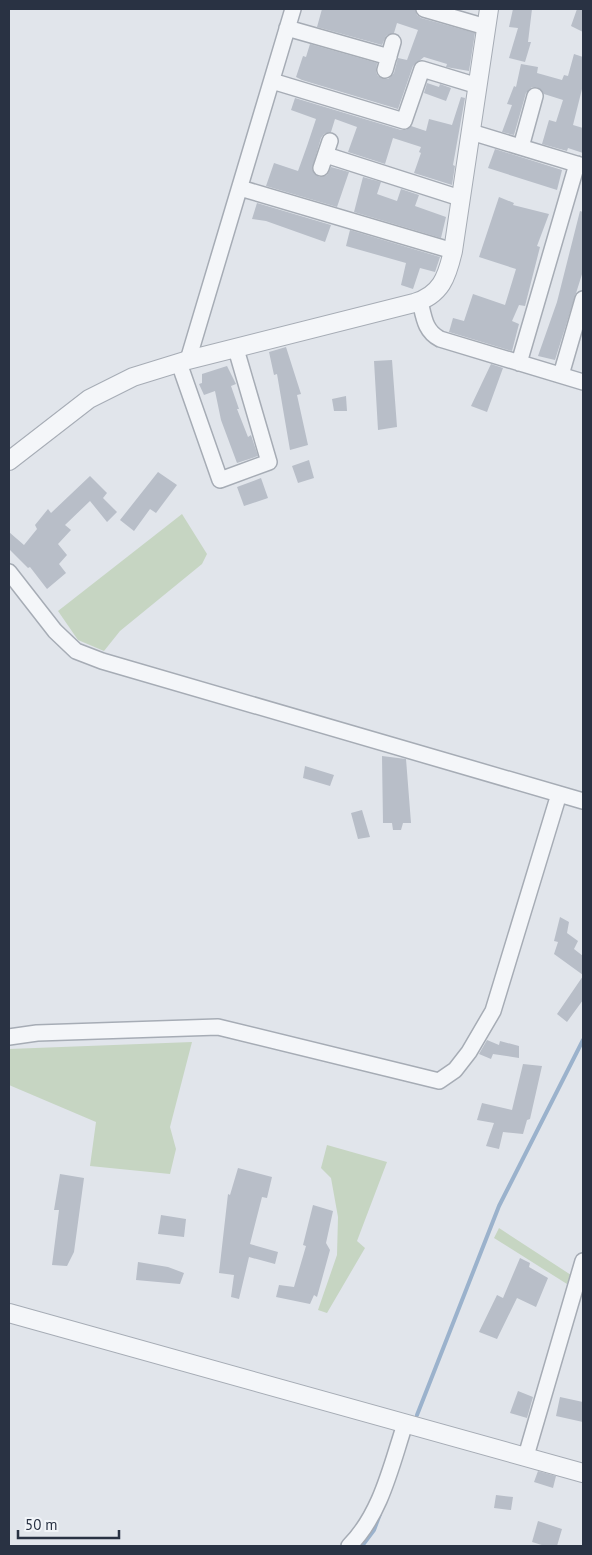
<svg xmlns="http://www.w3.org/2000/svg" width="592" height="1555" viewBox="0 0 592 1555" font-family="'PT Sans',sans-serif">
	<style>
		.green { fill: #c6d5c2 }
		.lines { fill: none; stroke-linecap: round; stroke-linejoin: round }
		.stream { stroke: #9bb2cc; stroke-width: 4 }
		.building { fill: #b8bec8 }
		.minor-casing { stroke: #a6acb5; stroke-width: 18 }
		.tertiary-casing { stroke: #a6acb5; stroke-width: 20 }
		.minor { stroke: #f4f6f9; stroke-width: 15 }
		.tertiary { stroke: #f4f6f9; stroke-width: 18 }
	</style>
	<rect width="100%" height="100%" fill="#e1e5eb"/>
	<path class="green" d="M 182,514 L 207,554 L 202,564 L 120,631 L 104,651 L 78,640 L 58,611 Z
		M 192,1042 L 170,1127 L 176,1149 L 170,1174 L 90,1166 L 96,1122 L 9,1085 L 9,1049 Z
		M 327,1145 L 387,1162 L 357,1241 L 365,1248 L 327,1313 L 318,1310 L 337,1255 L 338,1217 L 331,1178 L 321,1168 Z
		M 499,1228 L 571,1275 L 567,1284 L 494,1238 Z"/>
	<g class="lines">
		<path class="stream" d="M 417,1415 L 499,1206 L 583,1040
			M 362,1546 L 374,1530 L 380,1514"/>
	</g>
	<path class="building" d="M 322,9 L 415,9 L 417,15 L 421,18 L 475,33 L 469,71 L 446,67 L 447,64 L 424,57 L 413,66 L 398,109 L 302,80 L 296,77 L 303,56 L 306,57 L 310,44 L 377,63 L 376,72 L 378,76 L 388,79 L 394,73 L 398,58 L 407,60 L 418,30 L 397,23 L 394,33 L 386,36 L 382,45 L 317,27 Z
		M 513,9 L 532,9 L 528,42 L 531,42 L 525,62 L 509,58 L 518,28 L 509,27 Z
		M 577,9 L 583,9 L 583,32 L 571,26 Z
		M 574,54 L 583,57 L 583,85 L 573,125 L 583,128 L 583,153 L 568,148 L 567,151 L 542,144 L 549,120 L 556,122 L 563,100 L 544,94 L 537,87 L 532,87 L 526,93 L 514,135 L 502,132 L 512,105 L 507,104 L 514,86 L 516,87 L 521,64 L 538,67 L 537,73 L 562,80 L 564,75 L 568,76 Z
		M 427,83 L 439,87 L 440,84 L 451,88 L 446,101 L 424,93 Z
		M 461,97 L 465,98 L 453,165 L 455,166 L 452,185 L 414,173 L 421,153 L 419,152 L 421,147 L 393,138 L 385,164 L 348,152 L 357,127 L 335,119 L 331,132 L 324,134 L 321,138 L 312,169 L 319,177 L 327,175 L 331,167 L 349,172 L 337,207 L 266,186 L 274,163 L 298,171 L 307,146 L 316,119 L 291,110 L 295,98 L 401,130 L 406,130 L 411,126 L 426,131 L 429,119 L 452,125 Z
		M 495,149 L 562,170 L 557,190 L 488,168 Z
		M 363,177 L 381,182 L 377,194 L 397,201 L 401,189 L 419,195 L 415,206 L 446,217 L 441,238 L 354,212 Z
		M 499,197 L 514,203 L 513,205 L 549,214 L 537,246 L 540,247 L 525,306 L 519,305 L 512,321 L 519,324 L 512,351 L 449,332 L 453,318 L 464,321 L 473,294 L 505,305 L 516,269 L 479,257 Z
		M 257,203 L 331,225 L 325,242 L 266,221 L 252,219 Z
		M 580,211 L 583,212 L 583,271 L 555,360 L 538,356 L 557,302 Z
		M 350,230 L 440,257 L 435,272 L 420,268 L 413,289 L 401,285 L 406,263 L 346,246 Z
		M 286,347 L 301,394 L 297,395 L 308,445 L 290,450 L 277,374 L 274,375 L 269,352 Z
		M 392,360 L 397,427 L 378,430 L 374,361 Z
		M 491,364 L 503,368 L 487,412 L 471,406 Z
		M 227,366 L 236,384 L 231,386 L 239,409 L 237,409 L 248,437 L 251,435 L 258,456 L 237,463 L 221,420 L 215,391 L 204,395 L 199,384 L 202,383 L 202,374 Z
		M 346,396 L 347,411 L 334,411 L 332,399 Z
		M 309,460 L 314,478 L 298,483 L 292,466 Z
		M 158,472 L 177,485 L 156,513 L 150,509 L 134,531 L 120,520 Z
		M 90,476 L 107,493 L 103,498 L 117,512 L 107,522 L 90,501 L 65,525 L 71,530 L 58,544 L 67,555 L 59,564 L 66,573 L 47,589 L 30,567 L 28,568 L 9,549 L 9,532 L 24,545 L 37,529 L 35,525 L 48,509 L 51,513 Z
		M 261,478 L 268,498 L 244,506 L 237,487 Z
		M 382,756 L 406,759 L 411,823 L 403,823 L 401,830 L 393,830 L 392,823 L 383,823 Z
		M 305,766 L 334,775 L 330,786 L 303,778 Z
		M 362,810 L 370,837 L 358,839 L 351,813 Z
		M 560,917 L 569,922 L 567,933 L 578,941 L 574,949 L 583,956 L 583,975 L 554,954 L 558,942 L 554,941 Z
		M 583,976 L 583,1000 L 567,1022 L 557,1014 Z
		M 487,1040 L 499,1045 L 500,1041 L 519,1046 L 519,1058 L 493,1054 L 491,1059 L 479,1054 Z
		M 523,1064 L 542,1066 L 530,1119 L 527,1120 L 523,1134 L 503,1132 L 499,1149 L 486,1146 L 494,1123 L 477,1120 L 482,1103 L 512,1110 Z
		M 238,1168 L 272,1177 L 267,1198 L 262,1197 L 250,1244 L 278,1252 L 275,1264 L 249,1257 L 239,1299 L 231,1297 L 234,1275 L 219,1273 L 228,1194 L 230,1195 Z
		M 60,1174 L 84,1178 L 74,1252 L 67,1266 L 52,1265 L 59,1210 L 54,1210 Z
		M 313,1205 L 333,1211 L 326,1243 L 330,1250 L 317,1297 L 314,1295 L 310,1304 L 276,1297 L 279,1285 L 294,1287 L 306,1246 L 303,1245 Z
		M 161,1215 L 186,1219 L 184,1237 L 158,1234 Z
		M 520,1258 L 530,1263 L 529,1267 L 548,1278 L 536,1307 L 517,1298 L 497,1339 L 479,1332 L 497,1295 L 503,1298 Z
		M 138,1262 L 168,1267 L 184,1273 L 180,1284 L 136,1280 Z
		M 518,1391 L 533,1397 L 527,1418 L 510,1413 Z
		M 560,1397 L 583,1402 L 583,1422 L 556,1416 Z
		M 538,1471 L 556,1476 L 553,1488 L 534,1482 Z
		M 496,1495 L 513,1497 L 511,1510 L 494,1508 Z
		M 538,1521 L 562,1529 L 557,1546 L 545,1546 L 532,1542 Z"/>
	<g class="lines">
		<g class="minor-casing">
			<path id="minor" d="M 424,9 L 486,27
				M 287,28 L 389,57
				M 385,70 L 393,42
				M 272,81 L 404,121 L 422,69 L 478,86
				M 471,132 L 583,166
				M 521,147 L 535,96
				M 326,155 L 460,198
				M 321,168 L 330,141
				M 240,188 L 453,251
				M 420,301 C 424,318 425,331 440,339 L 583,382
				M 188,360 L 293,9
				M 179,363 L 220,480 L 269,462 L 236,349
				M 519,363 L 577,164
				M 561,375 L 583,299
				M 9,572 L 55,631 L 76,651 L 102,661 L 583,801
				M 9,1037 L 37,1033 L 218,1027 L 439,1081 L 455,1070 L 469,1052 L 493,1011 L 559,794
				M 526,1456 L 583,1261
				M 349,1546 C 381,1514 391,1466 405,1424"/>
		</g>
		<g class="tertiary-casing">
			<path id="tertiary" d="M 9,461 L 89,399 L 133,377 L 188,360 L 414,303 C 441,295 447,277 453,251 L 489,9
				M 9,1313 L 583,1473"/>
		</g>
		<use href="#minor" class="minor"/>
		<use href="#tertiary" class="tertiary"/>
	</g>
	<rect width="592" height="1555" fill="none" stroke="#293243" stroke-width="20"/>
	<path d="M18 1530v8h101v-8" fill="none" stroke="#293243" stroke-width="2.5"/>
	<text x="25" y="1530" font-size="15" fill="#293243" stroke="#f1f4f8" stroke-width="4" paint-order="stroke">50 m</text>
</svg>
